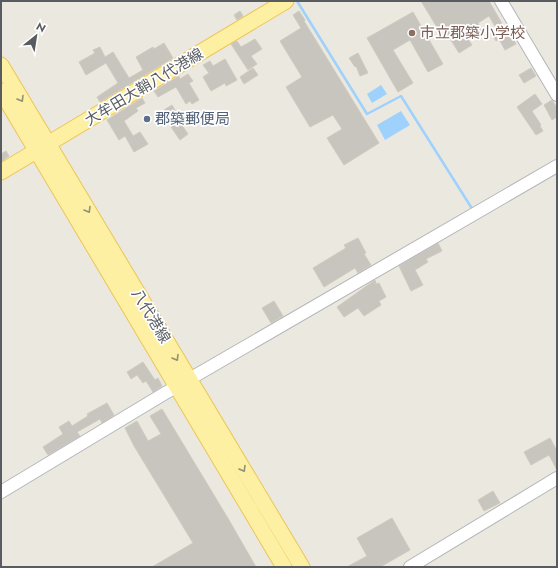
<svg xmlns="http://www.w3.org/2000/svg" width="558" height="568" viewBox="0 0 558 568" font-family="Jost,'Noto Sans JP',sans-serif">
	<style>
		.water { fill: #9ed2fd }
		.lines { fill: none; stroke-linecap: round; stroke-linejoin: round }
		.stream { stroke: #9ed2fd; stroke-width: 2.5 }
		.building { fill: #c8c5bf; stroke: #d0cabe }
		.minor-casing { stroke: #b2b6ba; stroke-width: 14 }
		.major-casing { stroke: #edc556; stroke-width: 17 }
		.minor { stroke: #fff; stroke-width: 12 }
		.major { stroke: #fdf0a3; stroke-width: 15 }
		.oneway { stroke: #929077 }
		.education-dot { fill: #8d6e63; stroke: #fff; stroke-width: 1.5 }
		.service-dot { fill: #5c6f8a; stroke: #fff; stroke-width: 1.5 }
		.labels { text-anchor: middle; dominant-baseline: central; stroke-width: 3.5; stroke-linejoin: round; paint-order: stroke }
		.education-label { font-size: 15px; fill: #785e54; stroke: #fff; text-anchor: start }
		.street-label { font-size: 15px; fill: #585c60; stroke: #fff }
		.service-label { font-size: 15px; fill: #4e5e75; stroke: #fff; text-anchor: start }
	</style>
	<rect width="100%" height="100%" fill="#ebe9df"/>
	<path class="water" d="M 381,85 L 387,94 L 372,103 L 367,94 Z
		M 401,111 L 410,125 L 385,140 L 377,125 Z"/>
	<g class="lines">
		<path class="stream" d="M 297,1 L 367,114 L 401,96 L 471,207"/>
	</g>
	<path class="building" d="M 421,1 L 489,1 L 504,27 L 506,26 L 516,44 L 505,50 L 499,39 L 496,41 L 491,33 L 497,30 L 489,16 L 478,23 L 482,30 L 468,39 L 472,45 L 459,53 L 442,26 L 438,29 Z
		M 240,11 L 243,16 L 237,20 L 234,15 Z
		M 299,11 L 305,20 L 304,21 L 379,143 L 344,165 L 327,138 L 342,129 L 333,115 L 310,127 L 286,87 L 302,77 L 280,41 L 301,28 L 293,15 Z
		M 413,12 L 443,64 L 428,72 L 410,40 L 393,50 L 413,83 L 398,92 L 367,38 Z
		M 255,39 L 262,49 L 251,56 L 257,64 L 248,70 L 231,44 L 237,41 L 241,47 Z
		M 164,43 L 173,58 L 100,102 L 97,97 L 118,83 L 106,63 L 86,75 L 79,62 L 95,53 L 93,50 L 100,47 L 105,57 L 113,52 L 129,78 L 143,70 L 136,57 L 153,47 L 154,49 Z
		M 358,53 L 368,73 L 360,76 L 356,66 L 355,67 L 349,58 Z
		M 225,59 L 237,80 L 226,86 L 225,83 L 211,91 L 203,77 L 209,73 L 203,65 L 210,61 L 213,66 Z
		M 253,68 L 258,75 L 244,84 L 240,77 Z
		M 531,68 L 536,76 L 524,83 L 519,75 Z
		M 188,74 L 193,81 L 189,83 L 199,100 L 192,104 L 190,101 L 186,104 L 176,87 L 158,97 L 154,91 L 179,76 L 180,79 Z
		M 535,94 L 542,104 L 532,111 L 541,125 L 540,126 L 543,131 L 536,135 L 517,107 Z
		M 142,98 L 145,103 L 136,108 L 138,111 L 124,121 L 133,136 L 140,132 L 148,144 L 134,152 L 125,136 L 119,140 L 107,120 Z
		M 552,100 L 557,108 L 557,117 L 552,120 L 544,105 Z
		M 172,105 L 179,117 L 177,118 L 188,134 L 180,140 L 171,127 L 174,125 L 164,110 Z
		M 6,151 L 9,156 L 1,162 L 1,154 Z
		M 358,238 L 366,253 L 364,254 L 371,265 L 358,273 L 355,268 L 324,287 L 313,268 L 346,248 L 344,245 Z
		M 438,243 L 442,251 L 426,259 L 428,262 L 415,270 L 423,285 L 411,291 L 399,266 Z
		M 375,280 L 376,284 L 379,283 L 386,297 L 379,301 L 381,305 L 364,316 L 358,308 L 344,317 L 337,307 Z
		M 274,301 L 283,316 L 271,323 L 262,308 Z
		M 143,362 L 155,380 L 158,378 L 162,386 L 153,392 L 146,381 L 143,383 L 137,375 L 131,379 L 127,372 Z
		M 107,403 L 114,415 L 102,423 L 100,419 L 77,432 L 80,436 L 48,455 L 43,447 L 63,434 L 59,427 L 69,421 L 72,426 L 88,416 L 87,414 Z
		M 162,409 L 229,520 L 256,567 L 152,567 L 193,543 L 134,446 L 125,428 L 137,421 L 148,441 L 161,434 L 150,416 Z
		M 550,438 L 557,451 L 557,470 L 549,455 L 531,465 L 524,452 Z
		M 493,491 L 500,503 L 484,511 L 478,500 Z
		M 392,518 L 410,550 L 380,567 L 347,567 L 367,556 L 357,538 Z"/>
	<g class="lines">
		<g class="minor-casing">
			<path id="minor" d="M 501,1 L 557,95
				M 1,492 L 162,395 L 557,166
				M 410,567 L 557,478"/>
		</g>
		<g class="major-casing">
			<path id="major" d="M 1,65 L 302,567
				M 1,91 L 284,567
				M 1,172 L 286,1"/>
		</g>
		<use href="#minor" class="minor"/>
		<use href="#major" class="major"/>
	</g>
	<defs><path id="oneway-chevron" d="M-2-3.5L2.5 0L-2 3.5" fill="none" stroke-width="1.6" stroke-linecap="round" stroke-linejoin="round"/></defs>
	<g class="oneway">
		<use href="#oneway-chevron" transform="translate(21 99) rotate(59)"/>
		<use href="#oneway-chevron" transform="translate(88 210) rotate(59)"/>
		<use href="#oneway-chevron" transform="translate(176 358) rotate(59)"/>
		<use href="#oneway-chevron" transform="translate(243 469) rotate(59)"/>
	</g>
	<circle class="education-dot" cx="412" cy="33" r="4"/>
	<circle class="service-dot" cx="147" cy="119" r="4"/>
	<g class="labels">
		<g class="education-label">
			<text x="420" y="33">市立郡築小学校</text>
		</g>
		<g class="street-label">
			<text transform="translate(144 87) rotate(-31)">大牟田大鞘八代港線</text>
			<text transform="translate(151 316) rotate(59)">八代港線</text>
		</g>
		<g class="service-label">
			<text x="155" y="119">郡築郵便局</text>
		</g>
	</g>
	<rect width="558" height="568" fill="none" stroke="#585c60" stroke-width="4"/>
	<g transform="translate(36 36) rotate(30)" stroke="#ffffff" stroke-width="3" paint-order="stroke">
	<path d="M0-3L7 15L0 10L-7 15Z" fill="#585c60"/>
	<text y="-6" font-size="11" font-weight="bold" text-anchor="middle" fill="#585c60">N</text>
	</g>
</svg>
